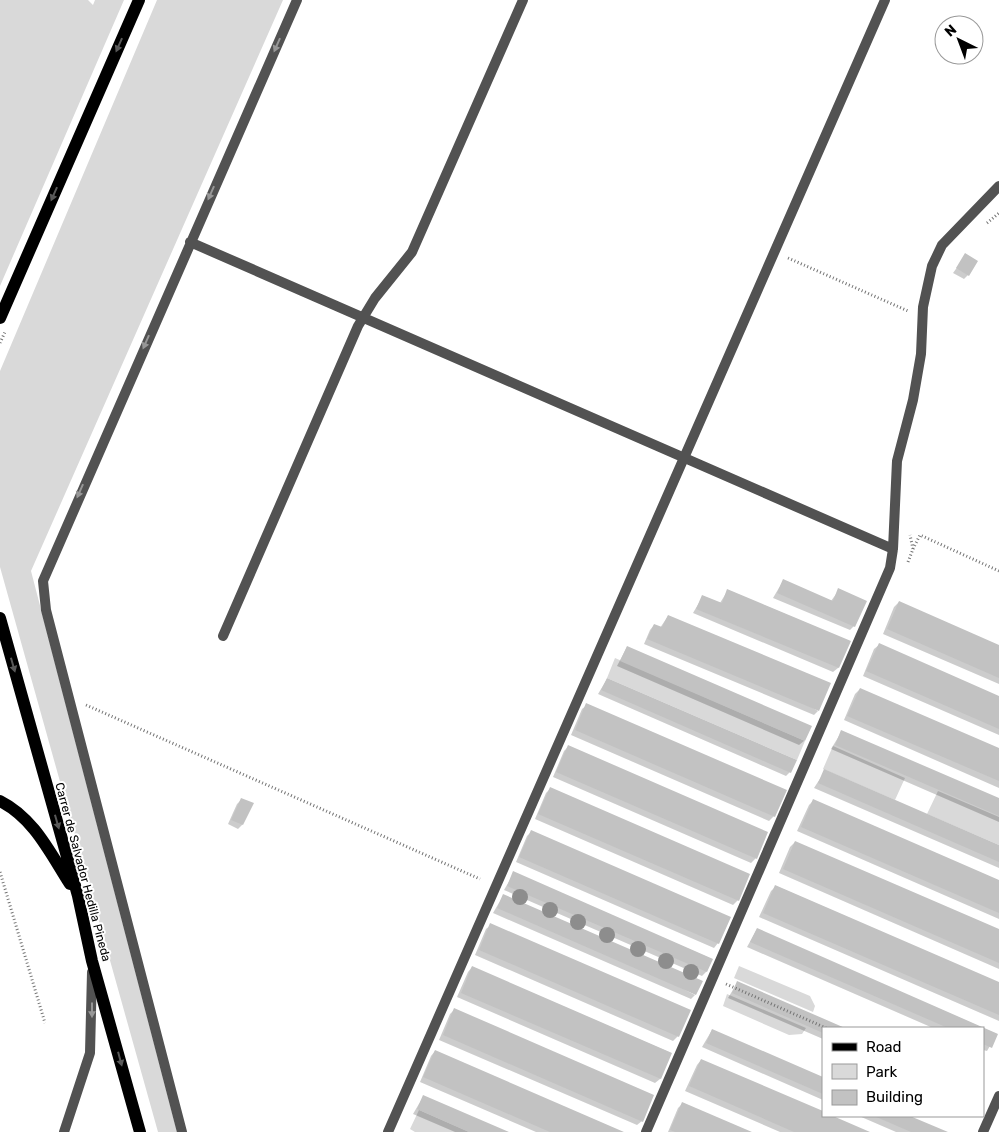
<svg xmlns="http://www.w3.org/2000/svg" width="999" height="1132" viewBox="0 0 999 1132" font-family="Rubik,sans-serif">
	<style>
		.green { fill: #d9d9d9 }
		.shadow { fill: #0003 }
		.building { fill: #c2c2c2 }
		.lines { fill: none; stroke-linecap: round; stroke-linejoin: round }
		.path { stroke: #747474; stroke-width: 3; stroke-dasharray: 1 2.5; stroke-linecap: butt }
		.lane { stroke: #525252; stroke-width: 10 }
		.primary { stroke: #000; stroke-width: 12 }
		.tree { fill: #8d8d8d }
		.oneway { fill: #595959 }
		.oneway2 { fill: #979797 }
		.labels { text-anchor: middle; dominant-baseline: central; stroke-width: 4; stroke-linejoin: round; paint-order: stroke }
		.street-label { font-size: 12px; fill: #000; stroke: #fff }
	</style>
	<rect width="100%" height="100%" fill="#fff"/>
	<path class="green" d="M 0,0 L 88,0 L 93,5 L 95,0 L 124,0 L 0,286 Z
		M 157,0 L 283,0 L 31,571 L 177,1132 L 158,1132 L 0,567 L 0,371 Z
		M 615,658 L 805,741 L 797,760 L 607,678 Z
		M 833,746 L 905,778 L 895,800 L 823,769 Z
		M 938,791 L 999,817 L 999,845 L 927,814 Z
		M 739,966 L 810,996 L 815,1006 L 813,1012 L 734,978 Z
		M 727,994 L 806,1028 L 802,1034 L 789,1035 L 723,1006 Z
		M 419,1110 L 469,1132 L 415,1132 L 410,1129 Z"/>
	<path class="shadow" d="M 966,255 L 968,275 L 964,279 L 953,273 Z
		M 783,581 L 831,601 L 839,590 L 854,626 L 850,630 L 773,598 Z
		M 728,590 L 849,641 L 838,668 L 833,672 L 693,613 L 703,596 L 720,603 Z
		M 899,602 L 999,646 L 999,684 L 883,634 L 894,607 Z
		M 668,616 L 818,711 L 814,715 L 644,644 L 650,630 L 654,625 L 660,628 Z
		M 879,645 L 999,697 L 999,735 L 863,676 L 874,649 Z
		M 627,647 L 810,727 L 804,741 L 799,745 L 617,666 Z
		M 607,679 L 790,772 L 786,776 L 598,694 Z
		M 860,689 L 999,750 L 999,788 L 844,720 L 855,694 Z
		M 587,705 L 774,816 L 769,821 L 571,735 L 582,709 Z
		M 842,731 L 999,800 L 999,822 L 831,749 Z
		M 568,747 L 756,858 L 751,863 L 553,777 L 564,751 Z
		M 825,771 L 999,847 L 999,868 L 814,788 Z
		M 550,789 L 738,900 L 733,905 L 535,819 L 546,793 Z
		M 242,799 L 242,825 L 238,829 L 228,824 L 237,804 Z
		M 813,801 L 999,881 L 999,919 L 797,831 L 809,805 Z
		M 531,832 L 718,943 L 714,948 L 516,862 L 527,836 Z
		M 795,842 L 999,931 L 999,969 L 779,873 L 790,847 Z
		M 514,873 L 712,959 L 706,972 L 702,976 L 504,890 Z
		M 776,886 L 999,983 L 999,1021 L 759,917 L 771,891 Z
		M 503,896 L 695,995 L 691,999 L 493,913 Z
		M 491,925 L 678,1036 L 673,1041 L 475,955 L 486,929 Z
		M 757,929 L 983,1028 L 933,1028 L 747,947 Z
		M 472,967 L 671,1053 L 660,1079 L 655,1083 L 457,997 L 468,972 Z
		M 737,983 L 842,1028 L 823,1028 L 823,1039 L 728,998 Z
		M 455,1009 L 642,1121 L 637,1125 L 439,1040 L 450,1014 Z
		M 983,1028 L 997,1034 L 987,1051 L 983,1050 Z
		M 712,1030 L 823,1079 L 823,1100 L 702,1047 Z
		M 435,1051 L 621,1132 L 536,1132 L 420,1082 L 431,1056 Z
		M 701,1060 L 823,1116 L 829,1116 L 867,1132 L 780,1132 L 685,1091 L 697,1065 Z
		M 423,1097 L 505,1132 L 455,1132 L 413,1114 Z
		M 683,1103 L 748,1132 L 668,1132 L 678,1108 Z
		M 859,1116 L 907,1116 L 944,1132 L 896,1132 Z"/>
	<path class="building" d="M 965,253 L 978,261 L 969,276 L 956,268 Z
		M 783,579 L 833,601 L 838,588 L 867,601 L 855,627 L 777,593 Z
		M 727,589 L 851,641 L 839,668 L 696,609 L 702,595 L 722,603 Z
		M 899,601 L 999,645 L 999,678 L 887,629 Z
		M 668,615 L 831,683 L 819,711 L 647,639 L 654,624 L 662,627 Z
		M 879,643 L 999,696 L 999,729 L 866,671 Z
		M 627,646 L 812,726 L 805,741 L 620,661 Z
		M 607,678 L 797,760 L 791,773 L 601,690 Z
		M 860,688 L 999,748 L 999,781 L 847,716 Z
		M 586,703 L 787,790 L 775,817 L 575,730 Z
		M 841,730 L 999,798 L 999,816 L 835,745 Z
		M 568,745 L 768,832 L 757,859 L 556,772 Z
		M 824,769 L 999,845 L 999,862 L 818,783 Z
		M 550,787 L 750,874 L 739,901 L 538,814 Z
		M 241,798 L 254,803 L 243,825 L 231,820 Z
		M 813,799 L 999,880 L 999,913 L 801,827 Z
		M 531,830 L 731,917 L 719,944 L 519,857 Z
		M 795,841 L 999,929 L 999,963 L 783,869 Z
		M 513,871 L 713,959 L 707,972 L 507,886 Z
		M 775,885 L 999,982 L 999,1015 L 763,913 Z
		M 503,894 L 703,981 L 696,995 L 497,908 Z
		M 490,923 L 691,1010 L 679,1037 L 479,950 Z
		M 757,928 L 998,1034 L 992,1048 L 983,1044 L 983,1028 L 948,1028 L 750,942 Z
		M 472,966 L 672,1053 L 661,1079 L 461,993 Z
		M 737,981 L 845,1028 L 823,1028 L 823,1033 L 732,993 Z
		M 454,1008 L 654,1095 L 643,1122 L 443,1035 Z
		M 712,1029 L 823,1077 L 823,1094 L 706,1043 Z
		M 435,1050 L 624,1132 L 550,1132 L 423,1077 Z
		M 701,1059 L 823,1111 L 823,1116 L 833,1116 L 870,1132 L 794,1132 L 689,1086 Z
		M 423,1095 L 509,1132 L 469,1132 L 417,1109 Z
		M 682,1102 L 752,1132 L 675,1132 L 670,1130 Z
		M 874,1116 L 910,1116 L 948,1132 L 911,1132 Z"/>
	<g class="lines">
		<path class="path" d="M 987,223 L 999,213
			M 788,258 L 908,311
			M 0,343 L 5,332
			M 913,549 L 920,535 L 999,571
			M 908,562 L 913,549 L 910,535
			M 86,705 L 480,879
			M 0,872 L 45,1023
			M 726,984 L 826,1028"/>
		<path class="lane" d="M 190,242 L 893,549
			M 223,636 L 358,326 L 375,298 L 412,252 L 523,0
			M 64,1132 L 90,1053 L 92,972
			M 182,1132 L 46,610 L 43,581 L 297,0
			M 388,1132 L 885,0
			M 646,1132 L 890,568 L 893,549 L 897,461 L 913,400 L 921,354 L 923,307 L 932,266 L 942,245 L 999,186
			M 983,1132 L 999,1096"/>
		<path class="primary" d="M 0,318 L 139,0
			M 0,618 L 78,896 L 92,961 L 140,1132
			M 0,801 C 34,818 50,853 70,884"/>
	</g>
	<g class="tree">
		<circle cx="520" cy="897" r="8"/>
		<circle cx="550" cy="910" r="8"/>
		<circle cx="578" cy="922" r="8"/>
		<circle cx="607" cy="935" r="8"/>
		<circle cx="638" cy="949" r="8"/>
		<circle cx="666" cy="961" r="8"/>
		<circle cx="691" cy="972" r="8"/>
	</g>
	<defs><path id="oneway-solid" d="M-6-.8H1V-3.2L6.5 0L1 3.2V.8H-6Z" transform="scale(1.25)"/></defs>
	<g class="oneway">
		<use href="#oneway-solid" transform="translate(119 45) rotate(114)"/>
		<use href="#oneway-solid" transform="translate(54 194) rotate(114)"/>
		<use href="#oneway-solid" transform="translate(13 665) rotate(74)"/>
		<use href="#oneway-solid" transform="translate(57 822) rotate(74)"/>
		<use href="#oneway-solid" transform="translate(120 1059) rotate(75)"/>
	</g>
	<g class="oneway2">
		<use href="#oneway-solid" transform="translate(277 45) rotate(114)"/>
		<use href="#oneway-solid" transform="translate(211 193) rotate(114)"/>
		<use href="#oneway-solid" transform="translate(146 342) rotate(114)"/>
		<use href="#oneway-solid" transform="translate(80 491) rotate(114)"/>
		<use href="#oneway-solid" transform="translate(92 1010) rotate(90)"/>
	</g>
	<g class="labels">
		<g class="street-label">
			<text transform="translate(83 872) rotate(75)">Carrer de Salvador Hedilla Pineda</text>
		</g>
	</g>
	<rect x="822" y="1027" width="162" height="90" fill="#ffffff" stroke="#999999"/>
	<rect x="832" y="1043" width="25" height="8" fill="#000000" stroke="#999999"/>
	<text x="866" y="1052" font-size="15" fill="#000000">Road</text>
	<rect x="832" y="1064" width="25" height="15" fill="#d9d9d9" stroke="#999999"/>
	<text x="866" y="1077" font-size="15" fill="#000000">Park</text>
	<rect x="832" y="1090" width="25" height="15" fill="#c2c2c2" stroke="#999999"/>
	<text x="866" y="1102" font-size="15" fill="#000000">Building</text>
	<g transform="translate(959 40) rotate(318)"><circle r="24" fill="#ffffff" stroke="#999999"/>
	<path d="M0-4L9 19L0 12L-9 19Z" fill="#000000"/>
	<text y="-8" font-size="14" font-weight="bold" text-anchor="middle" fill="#000000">N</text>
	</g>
</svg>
